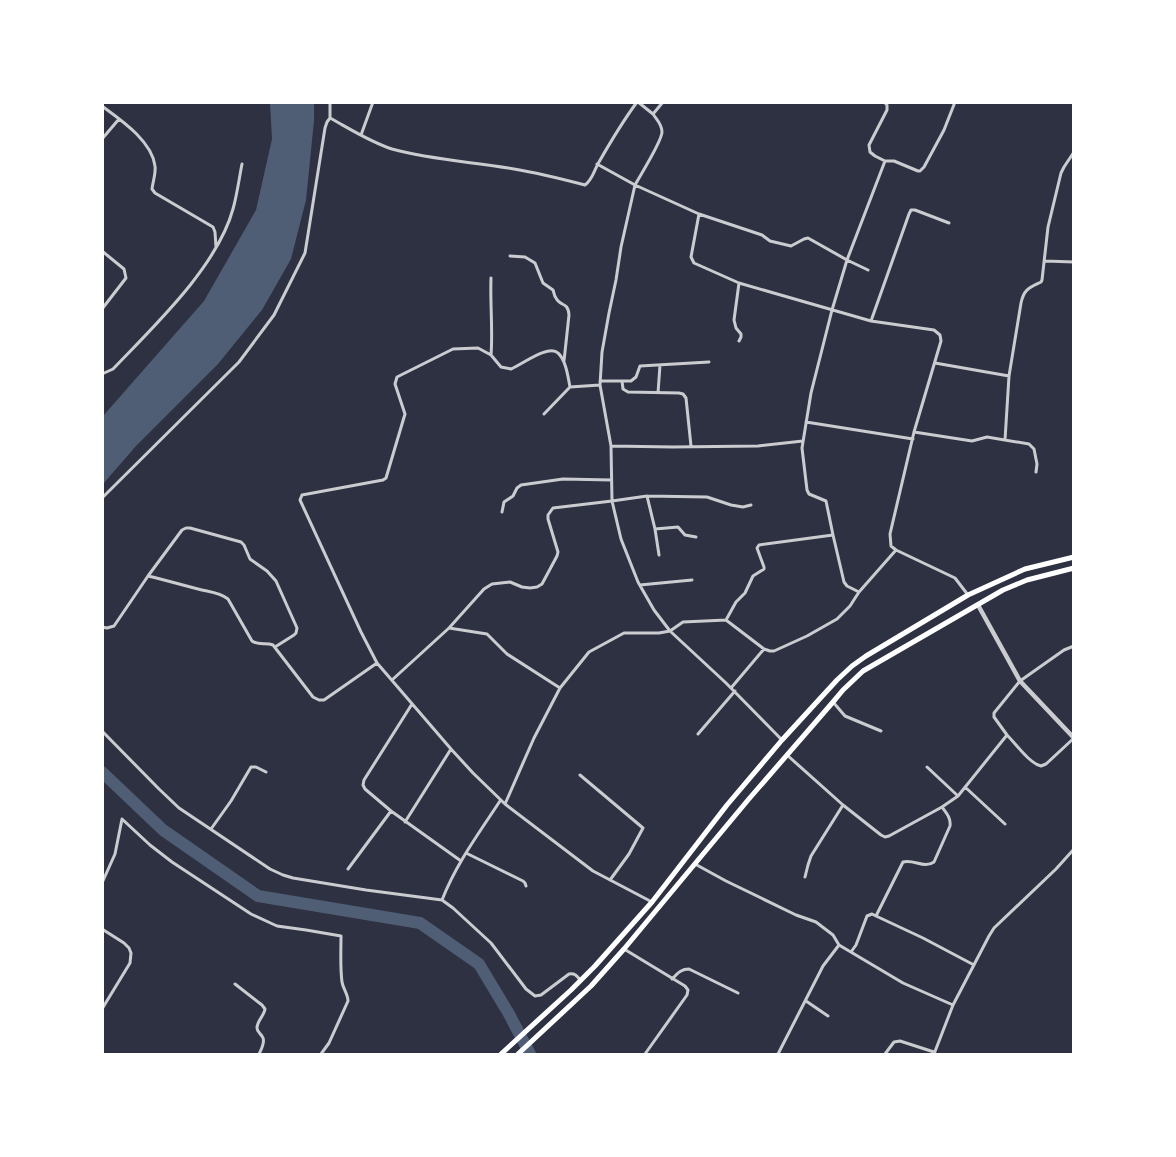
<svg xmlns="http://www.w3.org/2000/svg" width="1176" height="1157" viewBox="0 0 1176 1157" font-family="Karla,sans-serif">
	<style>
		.water { fill: #4f5d75 }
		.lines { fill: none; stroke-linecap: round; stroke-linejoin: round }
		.river { stroke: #4f5d75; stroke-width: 12 }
		.minor { stroke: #caccd0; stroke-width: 3 }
		.tertiary { stroke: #caccd0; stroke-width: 4.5 }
		.primary { stroke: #fff; stroke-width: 5 }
	</style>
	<rect width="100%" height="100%" fill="#2d3142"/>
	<path class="water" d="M 270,103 L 314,103 L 314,121 L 306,200 L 291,259 L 262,310 L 218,364 L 136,446 L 103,484 L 103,416 L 204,301 L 256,210 L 272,139 Z"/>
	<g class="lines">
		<path class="river" d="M 102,772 L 163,830 L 258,896 L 420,923 L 479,964 L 509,1014 L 530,1054"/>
		<path class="minor" d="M 638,102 L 653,114 L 663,102
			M 884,102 L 887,105 L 887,110 L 869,145 L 870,152 L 875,156 L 885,161 L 894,161 L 918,171 L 920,171 L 924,167 L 944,130 L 955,102
			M 102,106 C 121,120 152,141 155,166 C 156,173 153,181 152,189 L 155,193 L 213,227 L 215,232 L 216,247
			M 653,114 C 657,120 662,124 662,132 C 662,141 641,174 635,185 L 699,214 L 691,257 L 694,263 L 739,283 L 871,321 L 934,330 L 940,335 L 941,341 L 914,432
			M 330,118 C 350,129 370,142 392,149 C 432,160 474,162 514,169 C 538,173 562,179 585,185 C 593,179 594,170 599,162 C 611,141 623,121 637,102
			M 361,135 L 373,102
			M 102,139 L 119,119
			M 597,164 L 635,185 L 621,247 L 616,280 L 609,313 L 602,352 L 600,385 L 611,446 L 612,501 L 621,539 L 638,582 L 654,610 L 670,631 L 726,683 L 782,740
			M 699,214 L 762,235 L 770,241 L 791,246 L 804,239 L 808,238 L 847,260 L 832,310 L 811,393 L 802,448 L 807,490 L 809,494 L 826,501 L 833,535 L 844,582 L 847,586 L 859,592
			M 102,251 L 124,269 L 126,278 L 102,309
			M 510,256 L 525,257 L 535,263 L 543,283 L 553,290 C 554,292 554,296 556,298 C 560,307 568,301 569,315 L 564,361
			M 1045,261 L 1074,262
			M 868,270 L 847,260 L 885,161
			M 739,283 L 734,320 L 736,328 L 741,334 L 741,337 L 739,341
			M 871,321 L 909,214 L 911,210 L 915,210 L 949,223
			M 491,355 C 493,330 490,304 491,278
			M 935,363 L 1009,376
			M 102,374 L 113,369 C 154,326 217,267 233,209 C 237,195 239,179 242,164
			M 600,381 L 631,381 L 636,377 L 640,366 L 709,362
			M 622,381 L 623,389 L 628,392 L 679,393 L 683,394 L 686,398 L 691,446
			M 600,385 L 570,387 C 568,377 566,360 558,353 C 549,344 521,365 511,369 L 501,367 L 491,355 L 478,348 L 453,349 L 397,377 L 395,384 L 405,414 L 386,478 L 383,480 L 302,495 L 300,500 L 361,632 L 377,663 L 451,749 L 473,773 L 505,804 L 593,871 L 652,902
			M 658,393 L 660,365
			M 544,414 L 570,387
			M 806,422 L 913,439
			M 1005,440 L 1009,376 L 1021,303 C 1024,289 1029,288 1041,282 L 1042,280 L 1048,227 L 1061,173 L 1064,167 L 1074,152
			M 611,446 L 673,447 L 758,446 L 803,441
			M 647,496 L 655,529 L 659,555
			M 102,498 L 239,362 L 274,315 L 305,253 L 325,128 L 327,122 L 330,118 L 330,102
			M 502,512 L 504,502 L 513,496 L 517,488 L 521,485 L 563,479 L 611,480
			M 655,529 L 678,527 L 685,535 L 696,537
			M 148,576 C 165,580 182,585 198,589 C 209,592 219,592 228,599 L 252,641 C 259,646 266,642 273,645 L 313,697 L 319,700 L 324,700 L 377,663
			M 640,585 L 692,580
			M 968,595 L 955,578 L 896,550 L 891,546 L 890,534 L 914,432 L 972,441 L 987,437 L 1029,444 L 1034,449 L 1037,464 L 1036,472
			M 726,620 L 764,649
			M 102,627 L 107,628 L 114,626 L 148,576 L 182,530 L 186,528 L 190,528 L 241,542 L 244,545 L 250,559 L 267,571 L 276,581 L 297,628 L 296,633 L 294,635 L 275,647
			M 449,628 L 484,589 L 492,584 L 510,582 L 522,587 L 530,588 L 537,587 L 542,584 L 557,556 L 558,552 L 548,519 L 548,515 L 553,508 L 612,501 L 647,496 L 707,497 L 731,505 L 743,507 L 751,505
			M 392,680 L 449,628 L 487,634 L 507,654 L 560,688
			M 731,688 L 764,649 L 770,651 L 774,651 L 807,636 L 837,619 L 850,606 L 859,592 L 896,550
			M 833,702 L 845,716 L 881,731
			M 412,704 L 364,780 L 363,785 L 365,789 L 391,811 L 461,861
			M 102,731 L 159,789 L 179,808 L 270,869 L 283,875 L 293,878 L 366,890 L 442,900 L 453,908 L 491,943 L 526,989 L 535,996 L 541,995 L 569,974 C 575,973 577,976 581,981
			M 698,734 L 735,691
			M 1007,735 L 994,717 L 994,713 L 1020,681 L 1064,650 L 1074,646
			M 787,755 L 843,805 L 881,835 L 885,837 L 889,836 L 942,807 L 958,796 L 1007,735 C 1016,744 1029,763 1041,766 L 1046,764 L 1074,738
			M 927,767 L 958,796
			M 580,775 L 643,828 L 629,854 L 610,880
			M 965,787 L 1005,824
			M 505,804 L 534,738 L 560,688 L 589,652 L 624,633 L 659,633 L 670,631 L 683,622 L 726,620 L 736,602 L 745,593 L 753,576 L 764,569 L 764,567 L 757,548 L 759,545 L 833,535
			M 405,822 L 451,749
			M 211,829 L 231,801 L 251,767 L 256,767 L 266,772
			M 466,853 L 523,881 L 525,883 L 526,886
			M 695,864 L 726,881 L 796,915 L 816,922 L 833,935 L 839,945 L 903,983 L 953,1005
			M 348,869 L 391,811
			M 805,877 L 808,865 L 811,856 L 843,805
			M 102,883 L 115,854 L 122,819 L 150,845 L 172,862 L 251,914 L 277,926 L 306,930 L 341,936 C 341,951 340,967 342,982 C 343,989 348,994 348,1001 L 329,1043 L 321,1054
			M 442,900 C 456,864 479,833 500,801
			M 876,916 L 923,938 L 974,965
			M 102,929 L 124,943 L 129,948 L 131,953 L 130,963 L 102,1009
			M 624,949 L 685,986 L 688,990 L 687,995 L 645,1054
			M 851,952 L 856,945 L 867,916 L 872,914 L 876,916 L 903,862 C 914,859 924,869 934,862 L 950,826 C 951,818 947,814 942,807
			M 672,979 C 678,973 681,969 689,969 L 738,993
			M 235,984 L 262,1005 L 265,1009 C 264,1016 257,1021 257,1028 C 257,1033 262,1034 263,1038 C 265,1043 261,1050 259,1054
			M 806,1001 L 828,1016
			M 778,1054 L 823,966 L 839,945
			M 885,1054 L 894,1042 L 900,1041 L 934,1052
			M 934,1054 L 953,1005 L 989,936 L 994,928 L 1056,869 L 1074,849"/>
		<path class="tertiary" d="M 978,605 L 1020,681 L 1074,738"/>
		<path class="primary" d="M 501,1054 L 571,990 L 595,966 L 652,902 L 727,805 L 782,740 L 837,680 L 852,666 L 866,656 L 968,595 L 1025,569 L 1074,557
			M 518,1054 L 591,986 L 624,949 L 748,800 L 833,702 L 843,690 L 863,671 L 1003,590 L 1027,580 L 1074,568"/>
	</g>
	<rect width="1176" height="1157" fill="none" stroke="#ffffff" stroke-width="208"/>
</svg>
